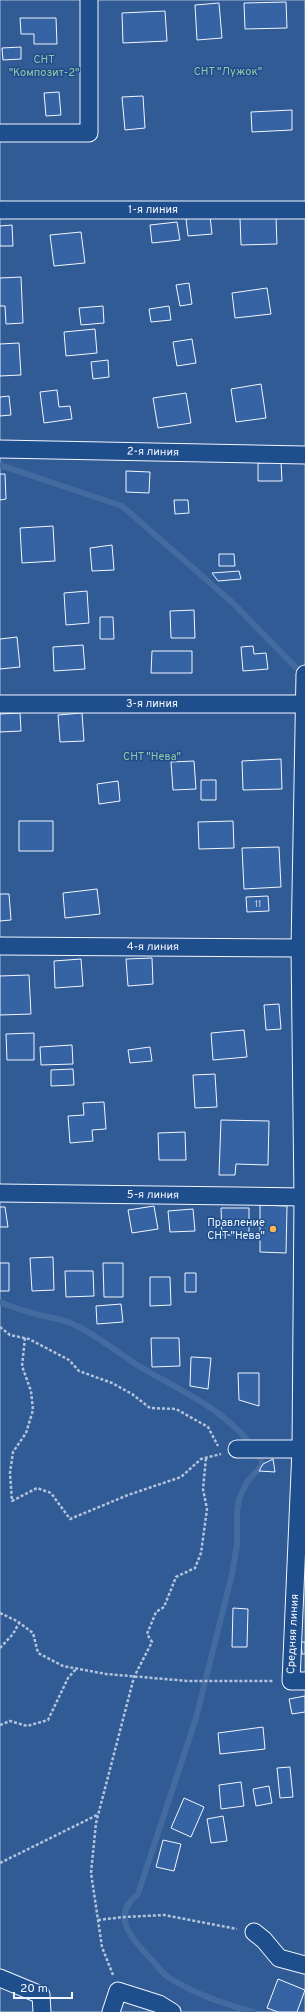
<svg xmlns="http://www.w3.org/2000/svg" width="305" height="2012" viewBox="0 0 305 2012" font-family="Overpass,sans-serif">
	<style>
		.green { fill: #305b95; stroke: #a8bbd7 }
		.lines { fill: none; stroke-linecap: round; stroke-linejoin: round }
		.stream { stroke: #446ba0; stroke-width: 6 }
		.building { fill: #3563a3; stroke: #f2f6ff }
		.street-casing { stroke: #f2f6ff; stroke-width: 19 }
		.path { stroke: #b3c4dc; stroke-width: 2.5; stroke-dasharray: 3 2; stroke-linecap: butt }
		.street { stroke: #1f4e8c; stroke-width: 17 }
		.poi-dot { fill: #ffb74d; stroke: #1f4e8c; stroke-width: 1.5 }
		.labels { text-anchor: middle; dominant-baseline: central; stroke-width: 3; stroke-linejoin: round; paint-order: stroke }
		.number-label { font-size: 9px; fill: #c3d1e8 }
		.park-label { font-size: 11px; fill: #97c8a6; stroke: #1f4e8c }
		.street-label { font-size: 11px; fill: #f2f6ff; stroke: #1f4e8c }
		.poi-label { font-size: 11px; fill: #f2f6ff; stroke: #1f4e8c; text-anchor: end }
	</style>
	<rect width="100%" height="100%" fill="#1f4e8c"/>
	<path class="green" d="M 0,0 L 305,0 L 305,2012 L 0,2012 Z"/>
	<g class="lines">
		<path class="stream" d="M 0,465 L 122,506 L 233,603 L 303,675
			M 0,1302 C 10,1306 21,1310 32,1313 C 45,1317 60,1318 73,1324 C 95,1334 114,1350 134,1363 C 180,1392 237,1412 263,1464 L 247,1482 L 239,1499 L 237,1512 L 237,1545 L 232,1574 L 196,1718 L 138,1894 C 110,1916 131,1937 149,1957 C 155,1963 161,1972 168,1977 C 194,1994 224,2004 253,2012"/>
	</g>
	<path class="building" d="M 286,2 L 287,28 L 245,29 L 244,3 Z
		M 219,3 L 222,38 L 197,40 L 195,5 Z
		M 165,11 L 167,41 L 123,43 L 122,13 Z
		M 20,18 L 56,18 L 57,44 L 34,44 L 34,34 L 21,34 Z
		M 21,47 L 21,59 L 3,60 L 2,48 Z
		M 59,92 L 61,115 L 46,116 L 44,93 Z
		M 143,96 L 145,128 L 125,130 L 122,97 Z
		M 292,110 L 292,130 L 252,132 L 251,112 Z
		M 210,216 L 212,234 L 188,236 L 186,219 Z
		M 276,217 L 277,244 L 241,245 L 240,218 Z
		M 177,222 L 180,240 L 152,243 L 150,225 Z
		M 12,225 L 13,246 L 0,246 L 0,226 Z
		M 81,232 L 85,263 L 54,266 L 50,235 Z
		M 21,277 L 23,323 L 6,324 L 5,306 L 0,306 L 0,278 Z
		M 189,283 L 192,304 L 180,306 L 176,285 Z
		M 267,288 L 271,314 L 235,318 L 232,293 Z
		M 103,306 L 104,323 L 81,325 L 79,308 Z
		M 169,306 L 171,320 L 151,322 L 149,309 Z
		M 95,329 L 97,353 L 66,356 L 64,332 Z
		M 192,339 L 196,363 L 177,366 L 173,342 Z
		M 19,343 L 21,375 L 0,376 L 0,344 Z
		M 108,360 L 109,377 L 93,379 L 91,362 Z
		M 261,384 L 266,418 L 236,422 L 231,389 Z
		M 57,390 L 59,407 L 70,406 L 72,419 L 44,423 L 40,392 Z
		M 186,393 L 191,423 L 158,428 L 153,398 Z
		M 9,396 L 11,415 L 0,416 L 0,397 Z
		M 281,462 L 282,481 L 258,481 L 258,463 Z
		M 126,471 L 150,472 L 149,493 L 126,492 Z
		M 0,474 L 5,474 L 6,499 L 0,500 Z
		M 174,500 L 188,500 L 189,513 L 175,514 Z
		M 53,526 L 55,561 L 22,563 L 20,528 Z
		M 112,545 L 114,570 L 92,571 L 90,548 Z
		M 219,554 L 234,554 L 235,566 L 219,566 Z
		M 239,571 L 241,579 L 218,581 L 212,573 Z
		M 87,591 L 89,623 L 66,625 L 64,593 Z
		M 194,610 L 195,638 L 171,638 L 170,611 Z
		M 100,617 L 113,617 L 114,639 L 100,639 Z
		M 17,637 L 20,667 L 0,669 L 0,639 Z
		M 83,645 L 85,669 L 54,671 L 53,647 Z
		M 253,646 L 254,654 L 266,653 L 268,669 L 243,671 L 241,647 Z
		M 152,651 L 192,651 L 192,673 L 151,673 Z
		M 20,713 L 21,731 L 0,732 L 0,714 Z
		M 82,713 L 84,741 L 60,742 L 58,715 Z
		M 281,759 L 282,789 L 243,790 L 242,761 Z
		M 194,761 L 196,789 L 173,790 L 171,762 Z
		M 201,780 L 216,780 L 216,800 L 201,800 Z
		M 118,781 L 120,801 L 99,804 L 97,784 Z
		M 19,821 L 53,821 L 53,851 L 19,851 Z
		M 233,821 L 234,848 L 199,849 L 198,822 Z
		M 279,847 L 281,887 L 244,889 L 242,848 Z
		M 97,889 L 100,914 L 65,918 L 63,893 Z
		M 0,894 L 9,894 L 11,920 L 0,921 Z
		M 268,896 L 269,911 L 247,912 L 246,897 Z
		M 152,958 L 153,984 L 128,986 L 126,959 Z
		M 81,959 L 83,986 L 55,988 L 54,961 Z
		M 29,975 L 31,1014 L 0,1015 L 0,976 Z
		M 279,1004 L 281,1029 L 266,1030 L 264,1005 Z
		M 244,1030 L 247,1057 L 213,1060 L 211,1033 Z
		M 34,1033 L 34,1060 L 7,1060 L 6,1034 Z
		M 72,1045 L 73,1064 L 41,1065 L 40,1047 Z
		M 150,1047 L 152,1061 L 130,1063 L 128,1050 Z
		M 73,1069 L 74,1085 L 51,1086 L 51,1070 Z
		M 215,1074 L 217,1107 L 195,1108 L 193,1075 Z
		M 104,1102 L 106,1129 L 92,1130 L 93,1141 L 70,1143 L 68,1116 L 84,1115 L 83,1103 Z
		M 221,1120 L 269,1121 L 268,1165 L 236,1164 L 235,1175 L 219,1175 Z
		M 185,1132 L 186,1160 L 159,1160 L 158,1133 Z
		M 260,1205 L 287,1206 L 286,1253 L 260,1252 Z
		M 154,1206 L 158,1229 L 132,1233 L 128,1210 Z
		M 0,1207 L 5,1207 L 8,1227 L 0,1227 Z
		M 221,1208 L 249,1208 L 249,1235 L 222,1235 Z
		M 193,1209 L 195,1231 L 170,1232 L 168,1211 Z
		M 53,1257 L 54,1290 L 32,1291 L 30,1258 Z
		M 0,1263 L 9,1263 L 9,1291 L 0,1291 Z
		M 103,1263 L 123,1263 L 123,1297 L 104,1297 Z
		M 65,1271 L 93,1271 L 94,1296 L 66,1297 Z
		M 185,1273 L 196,1273 L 196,1292 L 185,1292 Z
		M 150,1277 L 170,1277 L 171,1305 L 150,1306 Z
		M 121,1304 L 123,1322 L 97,1324 L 96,1306 Z
		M 151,1338 L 179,1338 L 180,1366 L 152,1367 Z
		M 191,1357 L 211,1358 L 208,1389 L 190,1386 Z
		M 238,1373 L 259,1373 L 259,1406 L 239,1400 Z
		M 273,1459 L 275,1472 L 259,1471 L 263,1464 Z
		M 233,1608 L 248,1609 L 247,1647 L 232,1647 Z
		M 301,1642 L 305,1642 L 305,1654 L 302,1654 Z
		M 305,1696 L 305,1712 L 292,1714 L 289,1699 Z
		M 263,1727 L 265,1749 L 220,1754 L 218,1733 Z
		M 290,1767 L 293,1797 L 280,1798 L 277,1768 Z
		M 241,1782 L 244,1806 L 221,1809 L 219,1785 Z
		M 269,1786 L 272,1803 L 256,1806 L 253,1789 Z
		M 184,1798 L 204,1807 L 191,1837 L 171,1828 Z
		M 223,1816 L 227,1841 L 211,1843 L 207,1819 Z
		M 163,1840 L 181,1844 L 174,1871 L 156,1867 Z
		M 278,1979 L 305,1990 L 297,2012 L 278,2012 L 267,2008 Z"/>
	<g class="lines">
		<g class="street-casing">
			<g id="street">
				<path d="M 0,133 L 89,133 L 89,0"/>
				<path id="s1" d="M 0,210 L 305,210"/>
				<path id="s2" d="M 0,449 L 305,455"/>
				<path d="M 305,674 L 300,948 L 303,1197 L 301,1449 L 291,1681 L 305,1681"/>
				<path id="s3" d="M 0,704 L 305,704"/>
				<path id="s4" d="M 0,946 L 305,948"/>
				<path id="s5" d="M 0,1193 L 305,1197"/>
				<path d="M 237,1449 L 305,1449"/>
				<path d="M 254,1932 L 264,1940 L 279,1958 L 305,1965"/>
				<path d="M 0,1978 L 41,1995 L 42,2012"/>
				<path d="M 111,2012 L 118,1991 L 159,2004 L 172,2012"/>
			</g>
		</g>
		<path class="path" d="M 0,1327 L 10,1335 L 29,1339 L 69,1360 L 79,1371 L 112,1383 L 132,1394 L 150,1408 L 176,1409 L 208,1427 L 218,1446
			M 25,1338 L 22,1366 L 31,1391 L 33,1410 L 26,1433 L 13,1452 L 10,1473 L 12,1501 L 37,1488 L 51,1493 L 70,1519 L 128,1495 L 181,1477 L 201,1459 L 221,1454
			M 0,1613 L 17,1621 L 33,1633 L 38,1653 L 63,1666 L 106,1674 L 188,1681 L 274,1681
			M 0,1648 L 13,1634 L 19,1623
			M 0,1725 L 10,1721 L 27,1726 L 48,1720 L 68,1678 L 77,1668
			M 0,1863 L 97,1815
			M 98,1920 L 124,1917 L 164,1915 L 237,1929
			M 113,1975 L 102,1947 L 91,1873 L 96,1823 L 134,1677 L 152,1642 L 147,1634 L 156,1612 L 164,1607 L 176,1577 L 195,1568 L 201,1553 L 207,1509 L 203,1489 L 206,1458"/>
		<use href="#street" class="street"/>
	</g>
	<circle class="poi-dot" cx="273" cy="1229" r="4"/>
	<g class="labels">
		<g class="number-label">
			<text x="258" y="904">11</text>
		</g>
		<g class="park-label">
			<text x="44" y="60">СНТ<tspan x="44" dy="13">"Композит-2"</tspan></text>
			<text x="228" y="72">СНТ "Лужок"</text>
			<text x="152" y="757">СНТ "Нева"</text>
		</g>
		<g class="street-label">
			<text stroke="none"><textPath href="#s1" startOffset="153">1-я линия</textPath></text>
			<text stroke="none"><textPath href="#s2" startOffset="153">2-я линия</textPath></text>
			<text stroke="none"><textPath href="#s3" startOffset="152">3-я линия</textPath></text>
			<text stroke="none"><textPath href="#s4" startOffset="153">4-я линия</textPath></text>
			<text stroke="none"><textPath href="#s5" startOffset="153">5-я линия</textPath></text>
			<text transform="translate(293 1634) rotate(-87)">Средняя линия</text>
		</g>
		<g class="poi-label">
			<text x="265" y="1223">Правление<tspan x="265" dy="13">СНТ "Нева"</tspan></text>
		</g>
	</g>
	<path d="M14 1992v6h58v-6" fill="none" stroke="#f2f6ff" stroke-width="2"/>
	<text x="20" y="1992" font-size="12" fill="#f2f6ff" stroke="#1f4e8c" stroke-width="3" paint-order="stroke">20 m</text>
</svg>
